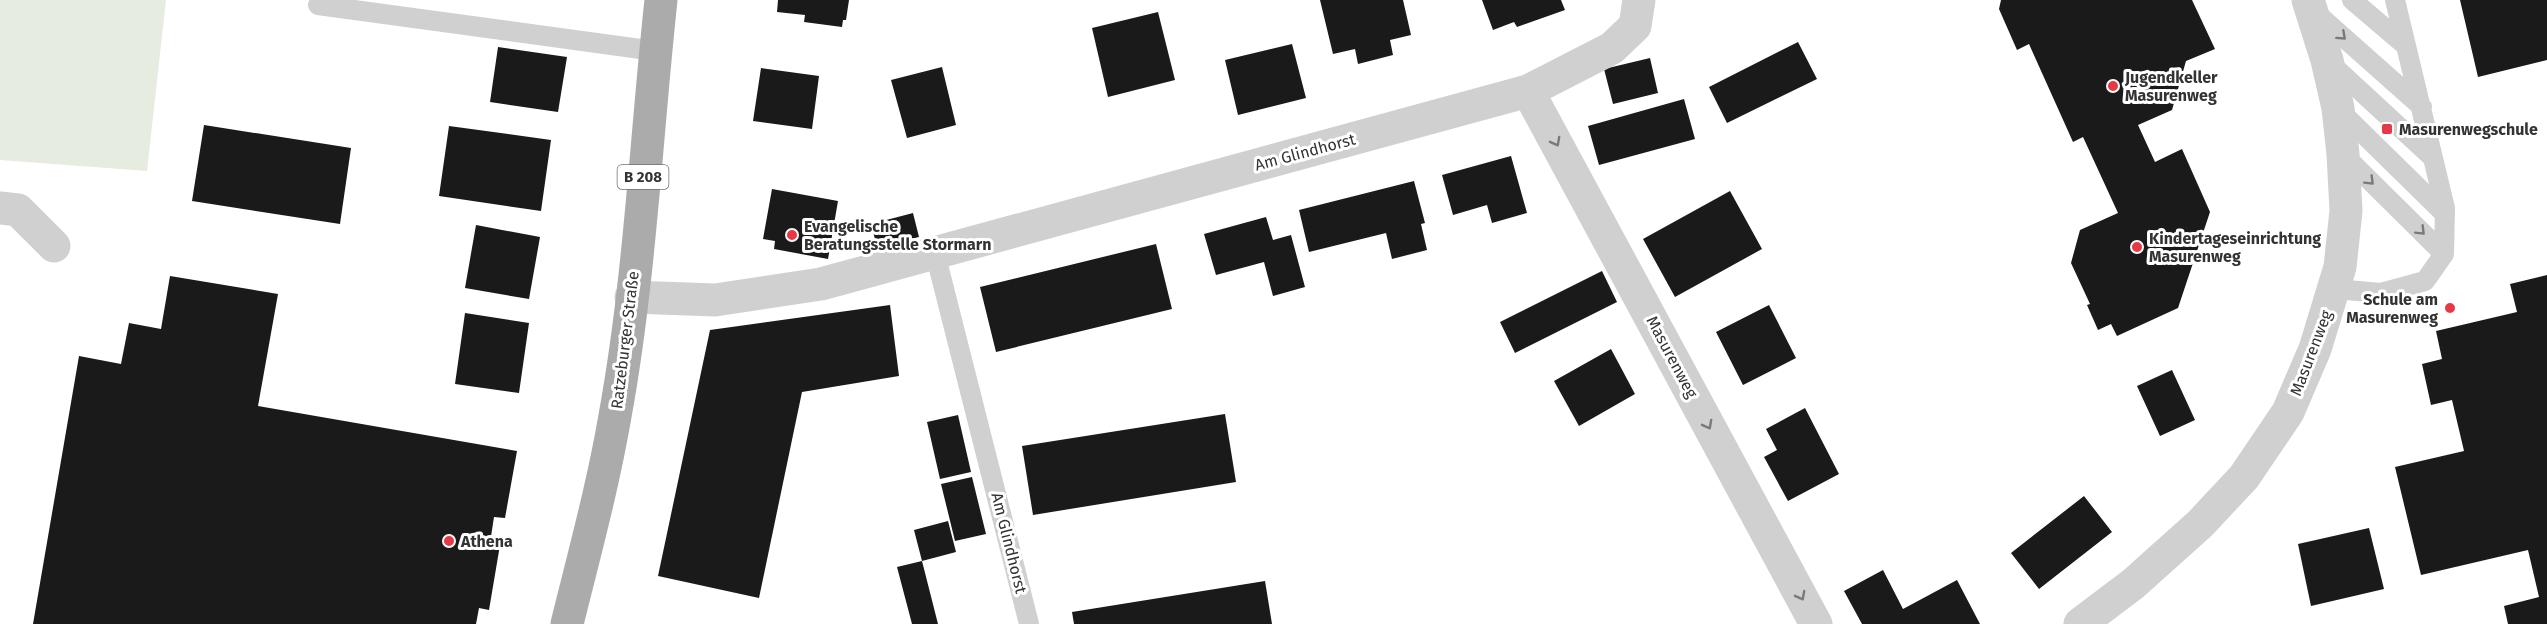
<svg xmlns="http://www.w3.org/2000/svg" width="2547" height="624" viewBox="0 0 2547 624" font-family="'Fira Sans',sans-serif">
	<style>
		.green { fill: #e6ecdf }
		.building { fill: #1a1a1a }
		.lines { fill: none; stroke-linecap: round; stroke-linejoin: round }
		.service { stroke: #d0d0d0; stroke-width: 20 }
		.minor { stroke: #d0d0d0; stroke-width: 33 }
		.primary { stroke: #ababab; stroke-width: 33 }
		.oneway { stroke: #7a7a7a }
		.poi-dot { fill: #e63946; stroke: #fff; stroke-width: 2 }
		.labels { text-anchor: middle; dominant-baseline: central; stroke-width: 6; stroke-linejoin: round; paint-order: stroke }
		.shield { fill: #fff; stroke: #707070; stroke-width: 1.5 }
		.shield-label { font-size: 15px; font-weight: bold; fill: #333 }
		.poi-label { font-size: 16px; font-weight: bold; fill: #333; stroke: #fff; text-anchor: start }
		.street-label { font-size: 16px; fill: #333; stroke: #fff }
	</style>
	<rect width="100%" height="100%" fill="#fff"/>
	<path class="green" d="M 0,0 L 166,0 L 147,171 L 0,160 Z"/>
	<path class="building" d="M 778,0 L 849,0 L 846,20 L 843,20 L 842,27 L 804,22 L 805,15 L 777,12 Z
		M 1320,0 L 1403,0 L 1411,35 L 1390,40 L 1393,55 L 1358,64 L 1355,49 L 1333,54 Z
		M 1482,0 L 1561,0 L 1565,10 L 1517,27 L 1514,22 L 1493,30 Z
		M 2001,0 L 2192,0 L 2215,49 L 2186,61 L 2172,110 L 2138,125 L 2155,162 L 2182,149 L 2210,212 L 2178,308 L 2117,336 L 2111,324 L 2098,330 L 2087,305 L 2090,304 L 2071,263 L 2080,230 L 2118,213 L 2083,137 L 2073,142 L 2029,44 L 2017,50 L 1999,9 Z
		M 2460,0 L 2547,0 L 2547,60 L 2478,77 Z
		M 1158,12 L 1175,80 L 1108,97 L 1092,28 Z
		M 1798,42 L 1817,79 L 1727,123 L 1709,87 Z
		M 1292,44 L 1306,98 L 1238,115 L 1225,60 Z
		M 498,47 L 567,57 L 558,112 L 490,102 Z
		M 1650,58 L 1658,93 L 1613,104 L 1604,69 Z
		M 942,67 L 956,125 L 907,138 L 891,80 Z
		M 761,68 L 819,76 L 812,129 L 753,121 Z
		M 1684,99 L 1695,139 L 1599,165 L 1588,126 Z
		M 204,125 L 351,148 L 340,224 L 192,201 Z
		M 449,126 L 551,140 L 541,211 L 439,196 Z
		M 1511,156 L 1527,213 L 1492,223 L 1487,205 L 1453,215 L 1442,175 Z
		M 1414,181 L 1425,223 L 1421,224 L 1427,250 L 1392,259 L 1386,233 L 1309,252 L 1299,210 Z
		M 772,189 L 838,201 L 828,259 L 774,249 L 775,241 L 763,239 Z
		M 1730,191 L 1762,249 L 1675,297 L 1643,239 Z
		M 913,213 L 919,237 L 877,247 L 871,224 Z
		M 1266,217 L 1273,240 L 1291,235 L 1305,287 L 1273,296 L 1264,262 L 1216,275 L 1204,234 Z
		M 476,225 L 540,237 L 529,299 L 465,288 Z
		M 1156,244 L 1172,309 L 996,352 L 980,287 Z
		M 1602,271 L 1617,302 L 1515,353 L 1500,322 Z
		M 2547,275 L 2547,624 L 2508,624 L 2504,606 L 2539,597 L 2528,550 L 2421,575 L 2395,467 L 2464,451 L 2452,400 L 2431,405 L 2422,364 L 2442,359 L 2436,331 L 2517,312 L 2510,284 Z
		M 170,276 L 278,294 L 258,406 L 517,451 L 505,518 L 494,517 L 490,543 L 500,545 L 489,610 L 479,608 L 476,624 L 33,624 L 79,356 L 121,364 L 129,323 L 161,329 Z
		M 890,305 L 899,376 L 802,392 L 759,598 L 658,576 L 710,330 Z
		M 1769,305 L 1796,358 L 1743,385 L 1716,332 Z
		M 465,313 L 529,323 L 519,393 L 455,384 Z
		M 1611,349 L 1635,394 L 1579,426 L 1554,381 Z
		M 2172,370 L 2195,420 L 2160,436 L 2137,386 Z
		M 1805,408 L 1839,474 L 1788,501 L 1764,457 L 1777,450 L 1766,429 Z
		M 1225,414 L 1236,482 L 1033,515 L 1022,446 Z
		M 958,415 L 971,472 L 940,479 L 927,422 Z
		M 972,477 L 986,534 L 955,541 L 941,484 Z
		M 2084,496 L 2112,532 L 2039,589 L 2011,553 Z
		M 948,521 L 956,552 L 922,561 L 914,530 Z
		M 2369,528 L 2384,589 L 2311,606 L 2298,544 Z
		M 922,561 L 938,624 L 912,624 L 897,567 Z
		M 1883,570 L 1903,609 L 1957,580 L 1980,624 L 1862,624 L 1844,591 Z
		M 1265,581 L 1272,624 L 1074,624 L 1072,612 Z"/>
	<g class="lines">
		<path class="service" d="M 2352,0 L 2406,46
			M 318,5 L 655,51
			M 2315,12 L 2422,107
			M 2329,62 L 2433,158
			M 2338,109 L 2445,214
			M 2343,154 L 2444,254
			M 935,253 L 1029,624
			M 2335,289 L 2381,293 L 2425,281 L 2444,254 L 2445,208 L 2395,0"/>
		<path class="minor" d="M 1528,91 L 1816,624
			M 0,208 L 18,210 L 54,246
			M 631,297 L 715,300 L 821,284 L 1528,91 L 1612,48 L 1635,26 L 1639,0
			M 2080,624 L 2133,584 L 2200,524 L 2244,477 L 2288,412 L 2315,349 L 2340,267 L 2346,211 L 2343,154 L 2338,108 L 2327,60 L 2308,0"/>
		<path class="primary" d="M 567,624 C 584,555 603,486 615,416 C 640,279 646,138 661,0"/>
	</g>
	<defs><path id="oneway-chevron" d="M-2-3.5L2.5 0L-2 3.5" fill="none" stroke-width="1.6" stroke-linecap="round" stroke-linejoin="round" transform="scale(1.5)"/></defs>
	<g class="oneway">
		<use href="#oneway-chevron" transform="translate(2342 36) rotate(42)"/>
		<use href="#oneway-chevron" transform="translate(1556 142) rotate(62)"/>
		<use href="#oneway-chevron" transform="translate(2370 181) rotate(45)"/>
		<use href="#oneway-chevron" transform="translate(2421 231) rotate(45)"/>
		<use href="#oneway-chevron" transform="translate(1708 425) rotate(62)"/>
		<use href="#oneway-chevron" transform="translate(1801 596) rotate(62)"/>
	</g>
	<g class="poi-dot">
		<circle cx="2113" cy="86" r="6"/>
		<rect x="2381" y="123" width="12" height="12" rx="3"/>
		<circle cx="792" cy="235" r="6"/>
		<circle cx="2137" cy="247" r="6"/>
		<circle cx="2450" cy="308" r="6"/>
		<circle cx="449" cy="541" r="6"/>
	</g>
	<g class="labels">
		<rect class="shield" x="617.5" y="165" width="51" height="24" rx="4.5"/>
		<g class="shield-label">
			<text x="643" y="177">B 208</text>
		</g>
		<g class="poi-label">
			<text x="2125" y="77">Jugendkeller<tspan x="2125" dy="18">Masurenweg</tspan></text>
			<text x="2399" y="129">Masurenwegschule</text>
			<text x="804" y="226">Evangelische<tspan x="804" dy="18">Beratungsstelle Stormarn</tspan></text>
			<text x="2149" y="238">Kindertageseinrichtung<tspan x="2149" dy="18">Masurenweg</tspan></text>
			<text x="2438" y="299" text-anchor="end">Schule am<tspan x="2438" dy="18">Masurenweg</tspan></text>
			<text x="461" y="541">Athena</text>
		</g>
		<g class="street-label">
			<text transform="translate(1305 152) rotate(-15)">Am Glindhorst</text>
			<text transform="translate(625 340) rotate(-83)">Ratzeburger Straße</text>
			<text transform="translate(2311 353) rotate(-69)">Masurenweg</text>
			<text transform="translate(1672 357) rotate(62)">Masurenweg</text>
			<text transform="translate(1009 543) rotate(76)">Am Glindhorst</text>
		</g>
	</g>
</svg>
